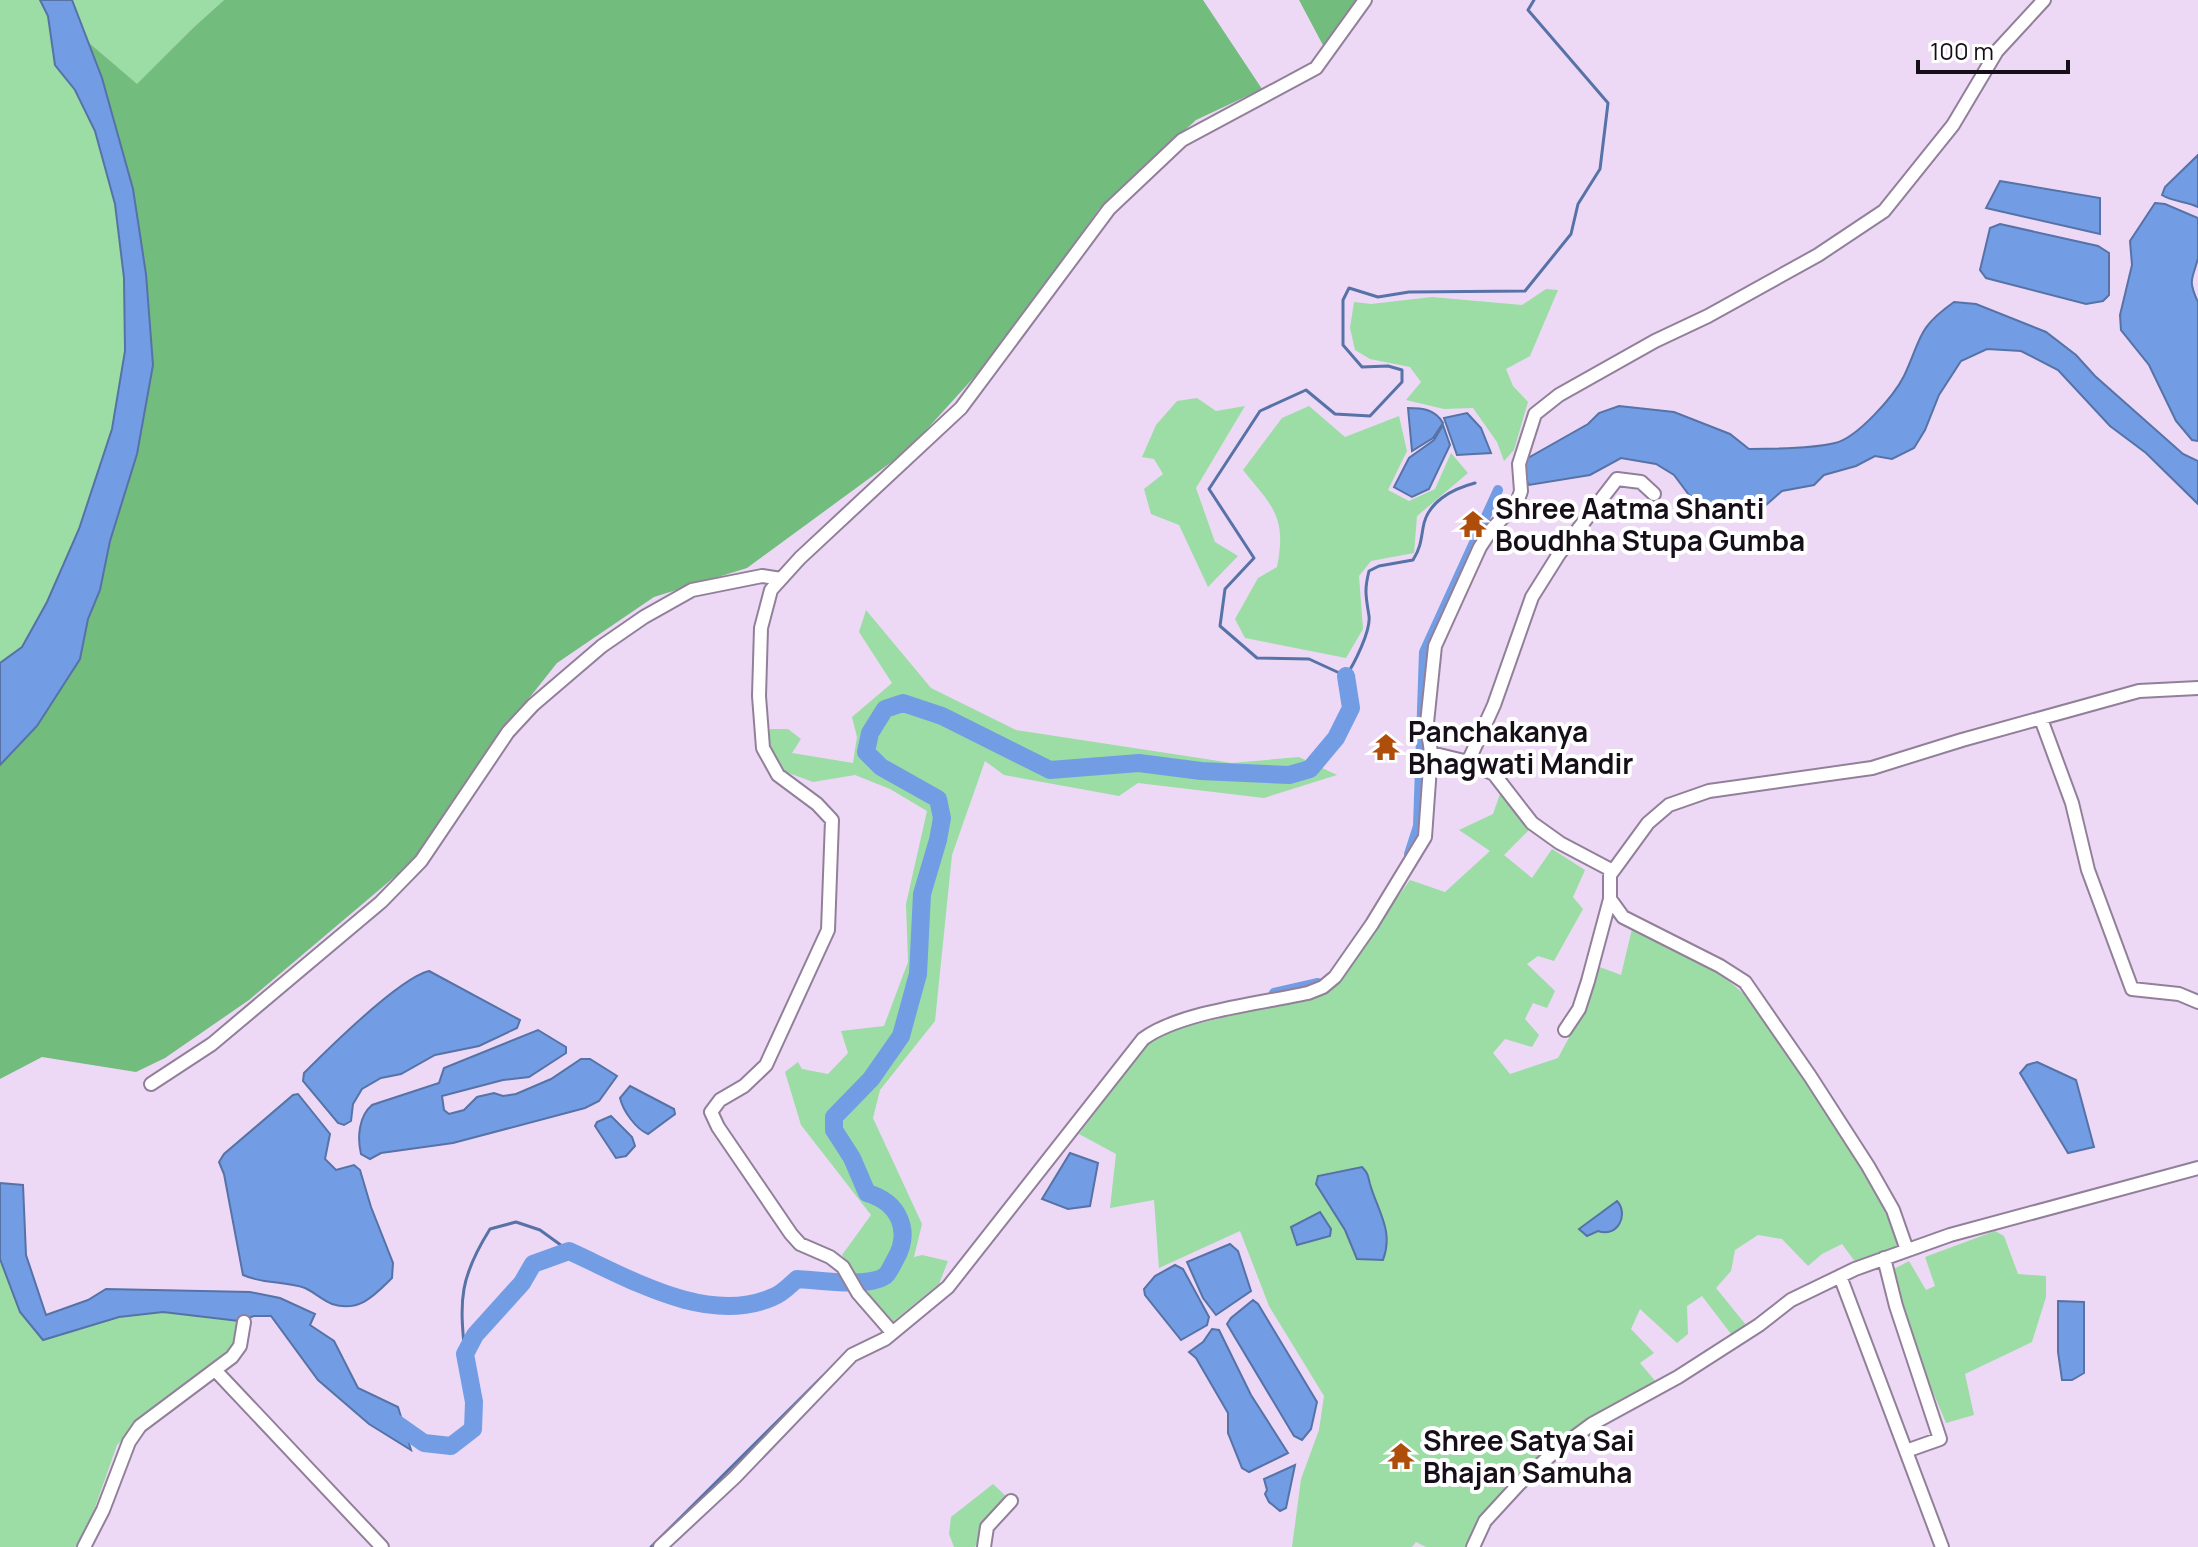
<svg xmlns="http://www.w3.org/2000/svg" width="2198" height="1547" viewBox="0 0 2198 1547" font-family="Manrope,sans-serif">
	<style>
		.green { fill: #9cdca5 }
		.forest { fill: #72bc7e }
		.water { fill: #729de4; stroke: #5672a7; stroke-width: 2 }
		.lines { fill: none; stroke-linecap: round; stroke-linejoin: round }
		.stream { stroke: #5672a7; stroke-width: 3 }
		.canal { stroke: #729de4; stroke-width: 10 }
		.river { stroke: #729de4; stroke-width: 18 }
		.minor-casing { stroke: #92809a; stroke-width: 16 }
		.minor { stroke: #fff; stroke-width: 12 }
		.labels { text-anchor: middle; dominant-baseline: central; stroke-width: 8; stroke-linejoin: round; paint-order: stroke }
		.poi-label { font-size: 28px; font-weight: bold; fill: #160f19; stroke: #fff; text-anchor: start }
	</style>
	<rect width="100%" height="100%" fill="#edd9f6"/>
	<path class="green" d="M 0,0 L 40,0 L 48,16 L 55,64 L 75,90 L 95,131 L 115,204 L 124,278 L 125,351 L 112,429 L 79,529 L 47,602 L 22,647 L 0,663 Z
		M 72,0 L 224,0 L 193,28 L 137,85 L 88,42 Z
		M 1546,289 L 1558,290 L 1530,356 L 1506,369 L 1513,386 L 1528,402 L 1514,450 L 1504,461 L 1497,442 L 1473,408 L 1444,409 L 1406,400 L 1421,382 L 1410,367 L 1370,359 L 1355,350 L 1350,328 L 1354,302 L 1371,304 L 1432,297 L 1522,305 Z
		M 1197,398 L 1216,411 L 1245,406 L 1196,488 L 1215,542 L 1238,556 L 1208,587 L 1179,525 L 1151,514 L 1144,489 L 1163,474 L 1154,459 L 1142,457 L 1156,425 L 1177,401 Z
		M 1309,406 L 1345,437 L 1399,416 L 1407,451 L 1388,490 L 1409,501 L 1435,489 L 1451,453 L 1468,473 L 1417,516 L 1414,553 L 1371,561 L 1359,576 L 1363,629 L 1346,658 L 1245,638 L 1235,619 L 1258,578 L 1277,567 C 1287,517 1273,507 1243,470 L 1282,418 Z
		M 866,610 L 931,688 L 1016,730 L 1232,763 L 1299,757 L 1337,775 L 1264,798 L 1138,783 L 1119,796 L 1004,775 L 985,761 L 952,855 L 935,1021 L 880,1090 L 873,1118 L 922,1224 L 914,1257 L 922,1255 L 948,1261 L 939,1284 L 890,1324 L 842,1255 L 871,1215 L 801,1125 L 785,1072 L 798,1062 L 802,1069 L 828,1074 L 848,1053 L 841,1031 L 884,1026 L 908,962 L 906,904 L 927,811 L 890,789 L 855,775 L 813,782 L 786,772 L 767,745 L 770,729 L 788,729 L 801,739 L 792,753 L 853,763 L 857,737 L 852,717 L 892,683 L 859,632 Z
		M 1500,794 L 1530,829 L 1504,855 L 1532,878 L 1552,849 L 1585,870 L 1573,897 L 1583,909 L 1554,961 L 1538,956 L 1527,964 L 1555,991 L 1547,1008 L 1533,1003 L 1525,1019 L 1539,1035 L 1532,1047 L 1505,1039 L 1493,1053 L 1510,1074 L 1558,1058 L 1587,1004 L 1597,966 L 1621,975 L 1632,929 L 1716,970 L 1751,1000 L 1842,1135 L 1892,1214 L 1900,1248 L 1856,1263 L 1842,1244 L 1822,1254 L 1808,1266 L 1782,1239 L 1758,1235 L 1735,1250 L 1731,1271 L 1716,1288 L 1746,1325 L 1731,1334 L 1702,1296 L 1687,1306 L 1688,1334 L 1677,1343 L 1640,1309 L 1631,1329 L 1654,1353 L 1640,1363 L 1657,1383 C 1595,1423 1493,1476 1465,1547 L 1426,1547 L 1416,1542 L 1412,1547 L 1292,1547 L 1301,1479 L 1319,1430 L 1324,1396 L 1269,1306 L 1240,1231 L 1159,1268 L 1154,1200 L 1110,1208 L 1116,1154 L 1079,1134 L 1155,1034 L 1329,992 L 1410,880 L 1445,892 L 1490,851 L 1459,830 L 1493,814 Z
		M 1995,1231 L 2004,1236 L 2018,1274 L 2046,1276 L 2046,1297 L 2032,1342 L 1965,1374 L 1974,1415 L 1946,1423 L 1924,1371 L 1892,1270 L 1909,1261 L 1926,1290 L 1935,1286 L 1925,1257 Z
		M 0,1259 L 43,1340 L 119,1317 L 163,1312 L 239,1321 L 237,1341 L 233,1348 L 171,1394 L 117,1445 L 93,1513 L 76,1547 L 0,1547 Z
		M 993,1484 L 1008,1498 L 989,1517 L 975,1547 L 954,1547 L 949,1534 L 951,1517 Z"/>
	<path class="forest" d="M 224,0 L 1203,0 L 1262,89 L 1196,120 L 1099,209 L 996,353 L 908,450 L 747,568 L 654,597 L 557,663 L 484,755 L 418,857 L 249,1000 L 165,1058 L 136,1072 L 42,1057 L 0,1079 L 0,765 L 37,726 L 80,659 L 88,619 L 100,590 L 110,541 L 137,454 L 153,365 L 146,274 L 133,189 L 102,78 L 88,42 L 137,84 L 193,28 Z
		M 1299,0 L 1360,0 L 1325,49 Z"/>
	<path class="water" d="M 40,0 L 72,0 L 102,78 L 133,189 L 146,274 L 153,365 L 137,454 L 110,541 L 100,590 L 88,619 L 80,659 L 37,726 L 0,765 L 0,663 L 22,647 L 47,602 L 79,529 L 112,429 L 125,351 L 124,278 L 115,204 L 95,131 L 75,90 L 55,65 L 48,16 Z
		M 2198,155 L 2198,207 C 2186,201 2173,202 2162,195 L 2165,187 Z
		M 2000,181 L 2100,198 L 2100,234 L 1986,208 Z
		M 2155,203 L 2165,204 L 2198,218 C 2198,230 2198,246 2198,258 C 2193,279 2187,279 2198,302 L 2198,441 L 2192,440 L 2176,421 L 2149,365 L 2121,330 L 2120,315 L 2132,265 L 2130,241 Z
		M 2000,224 L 2098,246 L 2109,253 L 2109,295 L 2103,301 L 2086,304 L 1986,278 L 1980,270 L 1990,228 Z
		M 1954,302 L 1976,304 L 2046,332 L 2076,355 L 2095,376 L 2183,454 L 2198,461 L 2198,504 L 2146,453 L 2110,426 L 2058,370 L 2021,351 L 1987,349 L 1961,361 L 1939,395 L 1925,430 L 1914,448 L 1892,459 L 1875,456 L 1856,466 L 1824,475 L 1814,485 L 1782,491 L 1766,505 L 1713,508 L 1689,495 L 1674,475 L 1656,464 L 1621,458 L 1590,475 L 1529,485 L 1525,478 L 1524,462 L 1528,458 L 1588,424 L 1599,413 L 1619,406 L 1674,412 L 1730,434 L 1749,449 C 1773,449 1811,449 1835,443 C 1857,438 1894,396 1904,376 C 1922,338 1916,329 1954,302 Z
		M 1408,408 C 1422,408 1435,409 1443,423 L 1433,438 L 1412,451 Z
		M 1467,413 L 1481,428 L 1491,453 L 1457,455 L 1444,418 Z
		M 1443,425 L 1450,445 L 1429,489 L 1412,497 L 1394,487 L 1409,458 L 1434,440 Z
		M 429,971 L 520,1020 L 517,1028 L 479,1046 L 435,1055 L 401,1074 L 381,1078 L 362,1089 L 353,1104 L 351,1121 L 344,1125 L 338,1123 L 303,1081 L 304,1073 C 327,1050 400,978 429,971 Z
		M 538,1030 L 566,1047 L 566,1053 L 529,1077 L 503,1080 L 442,1096 L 444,1110 L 449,1114 L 464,1110 L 477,1097 L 494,1093 L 503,1096 L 516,1094 L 551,1079 L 581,1059 L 590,1059 L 617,1076 L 599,1101 L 585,1108 L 453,1143 L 381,1153 L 370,1159 L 361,1154 C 357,1137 359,1116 372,1105 L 439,1083 L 444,1068 Z
		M 2037,1062 L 2076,1080 L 2094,1147 L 2068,1153 L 2020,1073 L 2027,1065 Z
		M 630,1086 L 674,1109 L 675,1114 L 648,1134 C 636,1129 623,1111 620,1098 Z
		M 298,1094 L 330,1134 L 325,1159 L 336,1170 L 354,1165 L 360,1170 L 371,1207 L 393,1263 L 392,1278 C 375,1295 359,1313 332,1304 C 322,1300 314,1292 305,1288 C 284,1281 263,1284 243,1275 L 224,1174 L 219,1162 L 224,1154 L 293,1095 Z
		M 611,1116 L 632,1137 L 635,1146 L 626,1156 L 616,1158 L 595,1126 L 597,1122 Z
		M 1070,1153 L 1098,1163 L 1090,1206 L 1068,1209 L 1042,1199 Z
		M 1362,1167 C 1368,1173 1368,1176 1370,1184 C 1378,1212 1394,1231 1383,1260 L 1357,1259 L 1345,1230 L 1316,1184 L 1318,1176 Z
		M 0,1183 L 23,1185 L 26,1255 L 46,1315 L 88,1300 L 106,1289 L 250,1292 L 280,1298 L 315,1314 L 310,1325 L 334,1341 L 358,1388 L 398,1407 L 411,1450 L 369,1424 L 318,1380 L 271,1316 L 254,1316 L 239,1321 L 163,1312 L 119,1317 L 43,1340 L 20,1312 L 0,1259 Z
		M 1617,1201 C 1629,1214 1618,1238 1598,1231 L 1587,1236 L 1579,1229 Z
		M 1320,1212 L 1331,1229 L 1330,1236 L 1297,1245 L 1291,1227 Z
		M 1230,1244 L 1238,1251 L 1251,1291 L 1216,1315 L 1203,1298 L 1187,1262 Z
		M 1175,1265 L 1183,1269 L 1209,1317 L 1207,1325 L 1181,1340 L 1145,1295 L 1144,1289 L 1155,1276 Z
		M 1253,1300 L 1258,1304 L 1317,1402 L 1311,1429 L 1302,1440 L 1294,1436 L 1227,1324 L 1231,1318 Z
		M 2058,1301 L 2084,1302 L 2084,1373 L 2072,1380 L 2062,1380 L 2058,1352 Z
		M 1212,1329 L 1219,1330 L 1251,1395 L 1288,1453 L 1249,1472 L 1242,1468 L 1228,1433 L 1228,1413 L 1196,1358 L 1189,1352 L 1203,1342 Z
		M 1295,1465 L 1286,1508 L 1280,1511 L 1269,1502 L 1265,1494 L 1267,1490 L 1264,1479 Z"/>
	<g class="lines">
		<path class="stream" d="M 1475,483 C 1452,489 1427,502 1423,528 C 1421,541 1420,549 1413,560 L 1379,566 L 1369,571 C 1364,591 1366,596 1369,616 C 1371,631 1354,664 1346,676 L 1309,659 L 1257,658 L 1220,626 L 1225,589 L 1254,558 L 1209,489 L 1260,411 L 1306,390 L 1335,414 L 1370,416 L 1402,382 L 1402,370 L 1388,366 L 1362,367 L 1343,345 L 1343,300 L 1349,288 L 1378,297 L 1409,292 L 1525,291 L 1571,234 L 1578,204 L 1600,169 L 1608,103 L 1528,10 L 1534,0
			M 465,1354 C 459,1299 460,1277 490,1229 L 516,1222 L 540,1230 L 569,1251
			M 651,1547 L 823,1376"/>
		<path class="canal" d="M 1409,854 L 1418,826 L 1424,652 L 1498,490
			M 1274,993 L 1318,983"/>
		<path class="river" d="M 387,1417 L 424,1443 L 451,1446 L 473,1429 L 474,1402 L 465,1354 L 475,1335 L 522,1283 L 533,1264 L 569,1251 C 629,1278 707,1326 773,1297 C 782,1294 790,1285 797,1279 C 818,1280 868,1288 885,1276 C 889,1273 892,1265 895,1260 C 912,1231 899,1202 867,1193 L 852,1158 L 834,1130 L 834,1117 L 871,1079 L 901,1036 L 918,974 L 922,894 L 938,840 L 942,818 L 938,799 L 881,767 L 866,752 L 870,733 L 885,709 L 903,703 L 942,716 L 1050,770 L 1139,763 L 1201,771 L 1289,775 L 1310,769 L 1336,738 L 1351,708 L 1346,676"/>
		<g class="minor-casing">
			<path id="minor" d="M 2041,719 L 2072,803 L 2088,870 L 2132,989 L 2179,994 L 2198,1002
				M 1431,753 L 1468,762 L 1494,774 L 1532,823 L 1560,843 L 1613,871 L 1648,823 L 1669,805 L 1709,791 L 1872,768 L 1962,740 L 2139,691 L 2198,688
				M 1468,762 L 1494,705 L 1532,597 L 1559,554 L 1617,479 L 1641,482 L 1654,494
				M 1610,899 L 1623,917 L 1720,966 L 1745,982 L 1810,1076 L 1868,1166 L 1893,1210 L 1907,1250
				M 1565,1030 L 1579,1009 L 1588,981 L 1610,899 L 1610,875 L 1613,871
				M 151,1084 L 212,1044 L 381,902 L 421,861 L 508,732 L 533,705 L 602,646 L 644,617 L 692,590 L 762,576 L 781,579
				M 1884,1258 L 1896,1306 L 1940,1439 L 1906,1451
				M 1840,1276 L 1942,1547
				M 891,1331 L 858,1293 L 843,1267 L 830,1257 L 800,1244 L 791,1234 L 718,1127 L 711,1112 L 720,1100 L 744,1086 L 766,1065 L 828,930 L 832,820 L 817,804 L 778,775 L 763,748 L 759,696 L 761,628 L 771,590 L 800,558 L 961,408 L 1109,209 L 1182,140 L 1316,68 L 1365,0
				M 215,1370 L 382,1547
				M 84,1547 L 103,1510 L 129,1442 L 140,1426 L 232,1357 L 240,1346 L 244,1322
				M 660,1547 L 735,1477 L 852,1355 L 885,1339 L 948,1287 L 1143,1039 C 1179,1012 1262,1003 1308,993 L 1323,987 L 1335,977 L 1372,924 L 1425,837 L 1431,753 L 1427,723 L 1435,646 L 1480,547 L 1492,529 L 1517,503 L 1521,491 L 1519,464 L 1535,414 L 1559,395 L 1655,341 L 1708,316 L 1818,255 L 1884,211 L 1953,125 L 1997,51 L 2044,0
				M 984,1547 L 987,1527 L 1011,1501
				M 1473,1547 L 1485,1521 L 1519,1484 L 1553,1453 L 1592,1424 L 1678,1377 L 1759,1325 L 1791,1300 L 1855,1269 L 1950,1235 L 2198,1168"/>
		</g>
		<use href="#minor" class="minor"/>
	</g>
	<defs>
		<g id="temple-bare" transform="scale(2.16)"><path d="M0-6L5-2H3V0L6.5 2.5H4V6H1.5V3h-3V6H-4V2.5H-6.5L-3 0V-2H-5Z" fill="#af4e0a" stroke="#fff" stroke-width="2.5" paint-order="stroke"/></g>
	</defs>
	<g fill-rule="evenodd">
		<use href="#temple-bare" x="1473" y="524"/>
		<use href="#temple-bare" x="1386" y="747"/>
		<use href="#temple-bare" x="1401" y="1456"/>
	</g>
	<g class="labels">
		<g class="poi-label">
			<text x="1495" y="508">Shree Aatma Shanti<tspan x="1495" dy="32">Boudhha Stupa Gumba</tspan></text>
			<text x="1408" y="731">Panchakanya<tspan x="1408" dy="32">Bhagwati Mandir</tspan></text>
			<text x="1423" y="1440">Shree Satya Sai<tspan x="1423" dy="32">Bhajan Samuha</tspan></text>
		</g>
	</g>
	<path d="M1918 60v12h150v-12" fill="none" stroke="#160f19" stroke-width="4"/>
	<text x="1930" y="60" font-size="24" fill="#160f19" stroke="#ffffff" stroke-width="6" paint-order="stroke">100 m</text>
</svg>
